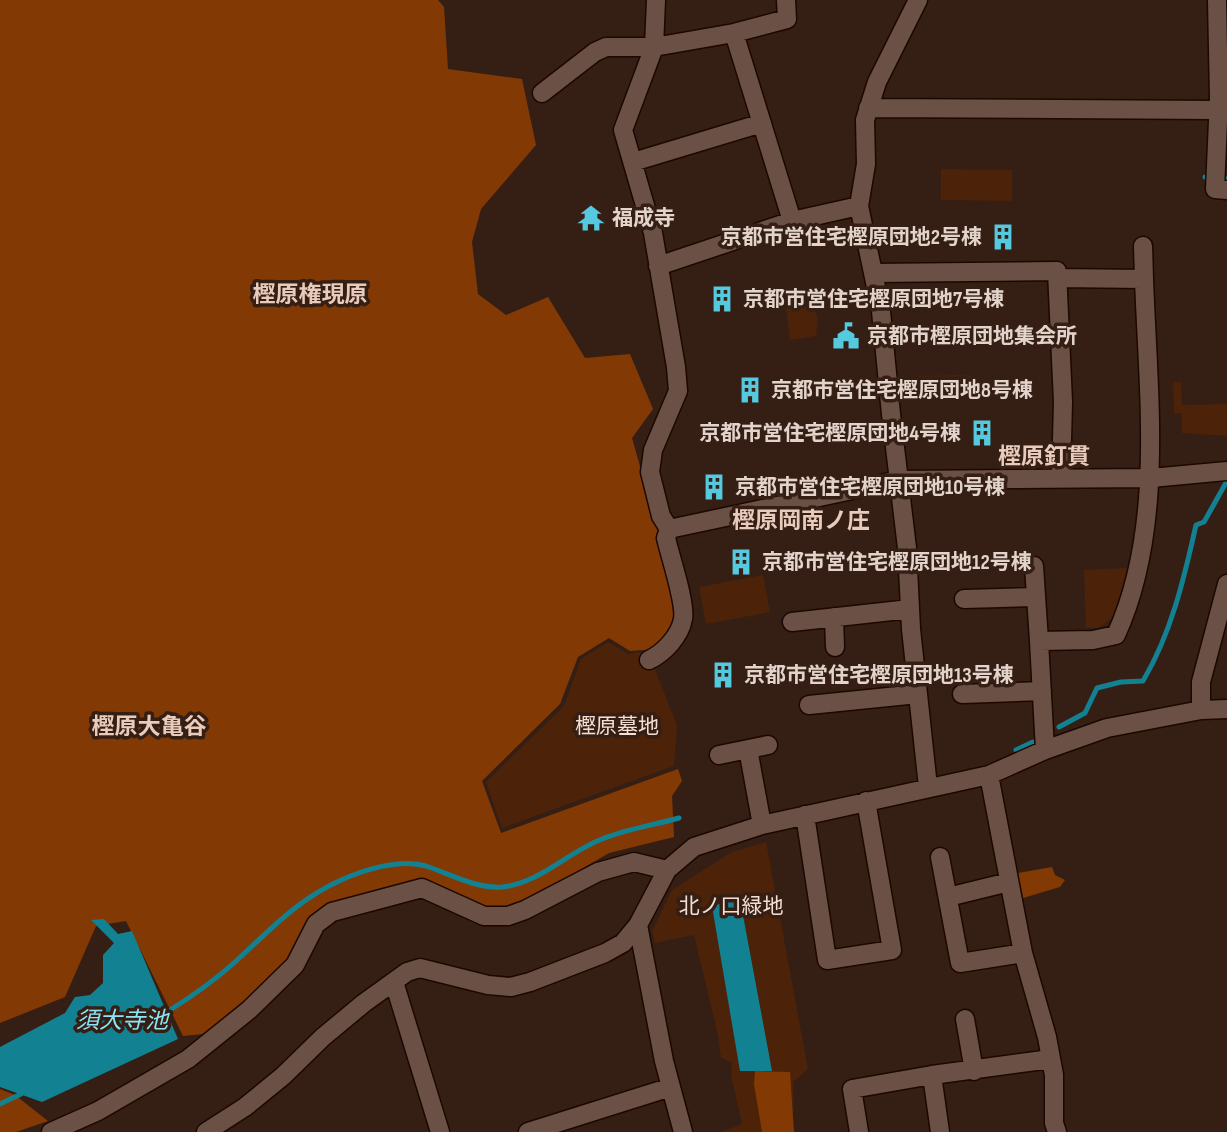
<svg xmlns="http://www.w3.org/2000/svg" width="1227" height="1132" viewBox="0 0 1227 1132" font-family="'Sofia Sans Condensed','Noto Sans JP',sans-serif">
	<style>
		.green { fill: #4c2209 }
		.forest { fill: #833904 }
		.water { fill: #128293 }
		.lines { fill: none; stroke-linecap: round; stroke-linejoin: round }
		.stream { stroke: #128293; stroke-width: 5 }
		.minor-casing { stroke: #1c0801; stroke-width: 21 }
		.minor { stroke: #6b5145; stroke-width: 18 }
		.labels { text-anchor: middle; dominant-baseline: central; stroke-width: 7; stroke-linejoin: round; paint-order: stroke }
		.poi-label { font-size: 21px; font-weight: bold; fill: #e2d3cb; stroke: #351f14; text-anchor: start }
		.park-label { font-size: 21px; fill: #f4ded3; stroke: #351f14 }
		.neighbourhood-label { font-size: 23px; font-weight: bold; fill: #e9cbbc; stroke: #351f14 }
		.water-label { font-size: 23px; font-style: italic; fill: #8ce4f5; stroke: #351f14 }
	</style>
	<rect width="100%" height="100%" fill="#351f14"/>
	<path class="green" d="M 941,169 L 1012,170 L 1012,201 L 941,200 Z
		M 811,303 L 818,319 L 816,336 L 790,340 L 786,306 Z
		M 970,375 L 970,393 L 918,393 L 918,376 Z
		M 1173,382 L 1181,382 L 1182,405 L 1227,404 L 1227,436 L 1182,433 L 1182,413 L 1174,413 Z
		M 1128,568 L 1114,617 L 1098,628 L 1086,628 L 1084,570 Z
		M 763,575 L 770,612 L 706,624 L 699,587 Z
		M 608,642 L 628,654 L 639,652 L 652,662 L 677,725 L 674,766 L 502,828 L 486,782 L 564,706 L 581,659 Z
		M 766,842 L 808,1069 L 793,1082 L 794,1111 L 763,1127 L 764,1132 L 721,1132 L 742,1124 L 731,1075 L 732,1063 L 721,1058 L 718,1035 L 694,935 L 655,943 L 652,931 L 672,890 L 732,852 Z"/>
	<path class="forest" d="M 0,0 L 438,0 L 444,7 L 448,69 L 522,79 L 536,145 L 481,209 L 472,242 L 478,294 L 506,315 L 548,297 L 585,358 L 630,354 L 653,409 L 632,438 L 681,612 L 659,649 L 630,651 L 609,638 L 578,657 L 560,704 L 482,781 L 501,833 L 678,769 L 682,781 L 672,796 L 674,837 L 609,853 L 523,903 L 486,911 L 436,892 L 331,915 L 213,1033 L 183,1036 L 126,921 L 96,926 L 65,997 L 0,1023 Z
		M 1052,867 L 1055,875 L 1065,880 L 1060,887 L 1023,898 L 1018,873 Z
		M 755,1071 L 790,1072 L 794,1132 L 762,1132 L 754,1084 Z
		M 0,1089 L 15,1095 L 48,1121 L 16,1132 L 0,1132 Z"/>
	<path class="water" d="M 740,899 L 772,1071 L 740,1071 L 712,906 Z
		M 104,919 L 118,934 L 132,931 L 178,1039 L 42,1102 L 0,1087 L 0,1047 L 65,1013 L 75,997 L 90,995 L 103,983 L 103,955 L 114,943 L 91,920 Z"/>
	<g class="lines">
		<path class="stream" d="M 1205,177 L 1227,179
			M 1059,727 L 1085,713 L 1097,688 L 1121,682 L 1143,681 C 1171,634 1184,579 1196,525 L 1204,522 L 1227,481
			M 1016,750 L 1033,742
			M 167,1012 C 191,997 214,981 235,962 C 269,931 297,900 339,881 C 363,870 400,858 426,866 C 450,874 477,889 502,887 C 540,883 568,852 602,839 C 626,829 654,825 679,818
			M 0,1104 L 21,1094"/>
		<g class="minor-casing">
			<path id="minor" d="M 656,0 L 654,47 L 623,130 L 653,233 L 676,367 L 678,391 L 653,450 L 650,472 L 661,516 L 669,529 L 899,480 L 1151,478 L 1227,471
				M 918,0 L 877,82 L 865,120 L 866,164 L 859,206 L 881,311 L 891,414 L 907,548 L 911,629 L 928,787
				M 1217,0 L 1219,98 L 1215,189 L 1227,190
				M 734,33 L 792,221
				M 542,93 L 595,52 L 606,47 L 654,47 L 734,33 L 787,19 L 786,0
				M 868,108 L 1217,110
				M 633,162 L 762,123
				M 1143,246 L 1144,279
				M 658,266 L 792,221 L 859,206
				M 874,273 L 1057,271 L 1063,402 L 1061,478
				M 1034,566 L 1039,641
				M 964,599 L 1036,597
				M 834,617 L 835,647
				M 792,622 L 910,609
				M 649,660 C 664,653 680,636 683,619 C 686,603 670,556 666,538 L 669,529
				M 962,694 L 1042,691
				M 809,705 L 918,694
				M 1201,710 L 1201,682 L 1227,584
				M 748,749 L 762,825
				M 1045,750 L 1039,641 L 1093,640 L 1116,635 C 1165,528 1148,394 1144,279 L 1058,278
				M 719,755 L 768,745
				M 989,775 L 1023,953 L 1047,1037 L 1054,1075 L 1054,1123 L 1057,1132
				M 805,815 L 827,960 L 892,950 L 866,801
				M 940,857 L 960,963 L 1023,953
				M 948,897 L 1009,882
				M 394,982 L 440,1132
				M 965,1019 L 974,1071
				M 932,1075 L 1051,1059
				M 51,1132 L 98,1111 L 188,1059 L 249,1010 L 295,965 L 316,924 L 332,912 L 422,888 L 484,916 L 508,916 L 525,910 L 598,872 L 634,862 L 667,870
				M 206,1132 L 245,1107 L 283,1076 L 323,1037 L 364,1003 L 407,972 L 420,968 L 488,985 L 511,987 L 530,982 L 605,953 L 623,943 L 638,925
				M 528,1132 L 671,1087
				M 683,1132 L 664,1061 L 638,925 L 667,870 L 694,847 L 762,825 L 989,775 L 1045,750 L 1107,728 L 1201,710 L 1227,709
				M 859,1132 L 852,1089 L 932,1075 L 940,1132"/>
		</g>
		<use href="#minor" class="minor"/>
	</g>
	<defs>
		<g id="temple-bare" transform="scale(2.1)"><path d="M0-6L5-2H3V0L6.5 2.5H4V6H1.5V3h-3V6H-4V2.5H-6.5L-3 0V-2H-5Z" fill="#55cadf" stroke="#351f14" stroke-width="2.5" paint-order="stroke"/></g>
		<g id="building-bare" transform="scale(2.1)"><path d="M-4-6H4V6H1V3H-1V6H-4ZM-2.5-4.3h1.7v1.8h-1.7ZM.8-4.3h1.7v1.8H.8ZM-2.5-1h1.7V.8h-1.7ZM.8-1h1.7V.8H.8Z" fill="#55cadf" stroke="#351f14" stroke-width="2.5" paint-order="stroke"/></g>
		<g id="civic-bare" transform="scale(2.1)"><path d="M-.6-6.5H3V-4.5H.6V-3L4-1V1h2V6H-6V1h2V-1L-.6-3ZM-1.2 2.5V6h2.4V2.5Z" fill="#55cadf" stroke="#351f14" stroke-width="2.5" paint-order="stroke"/></g>
	</defs>
	<g fill-rule="evenodd">
		<use href="#temple-bare" x="591" y="218"/>
		<use href="#building-bare" x="1003" y="237"/>
		<use href="#building-bare" x="722" y="299"/>
		<use href="#civic-bare" x="846" y="336"/>
		<use href="#building-bare" x="750" y="390"/>
		<use href="#building-bare" x="982" y="433"/>
		<use href="#building-bare" x="714" y="487"/>
		<use href="#building-bare" x="741" y="562"/>
		<use href="#building-bare" x="723" y="675"/>
	</g>
	<g class="labels">
		<g class="poi-label">
			<text x="612" y="218">福成寺</text>
			<text x="982" y="237" text-anchor="end">京都市営住宅樫原団地2号棟</text>
			<text x="743" y="299">京都市営住宅樫原団地7号棟</text>
			<text x="867" y="336">京都市樫原団地集会所</text>
			<text x="771" y="390">京都市営住宅樫原団地8号棟</text>
			<text x="961" y="433" text-anchor="end">京都市営住宅樫原団地4号棟</text>
			<text x="735" y="487">京都市営住宅樫原団地10号棟</text>
			<text x="762" y="562">京都市営住宅樫原団地12号棟</text>
			<text x="744" y="675">京都市営住宅樫原団地13号棟</text>
		</g>
		<g class="park-label">
			<text x="617" y="726">樫原墓地</text>
			<text x="731" y="906">北ノ口緑地</text>
		</g>
		<g class="neighbourhood-label">
			<text x="310" y="295">樫原権現原</text>
			<text x="1044" y="457">樫原釘貫</text>
			<text x="801" y="521">樫原岡南ノ庄</text>
			<text x="149" y="727">樫原大亀谷</text>
		</g>
		<g class="water-label">
			<text x="122" y="1021">須大寺池</text>
		</g>
	</g>
</svg>
